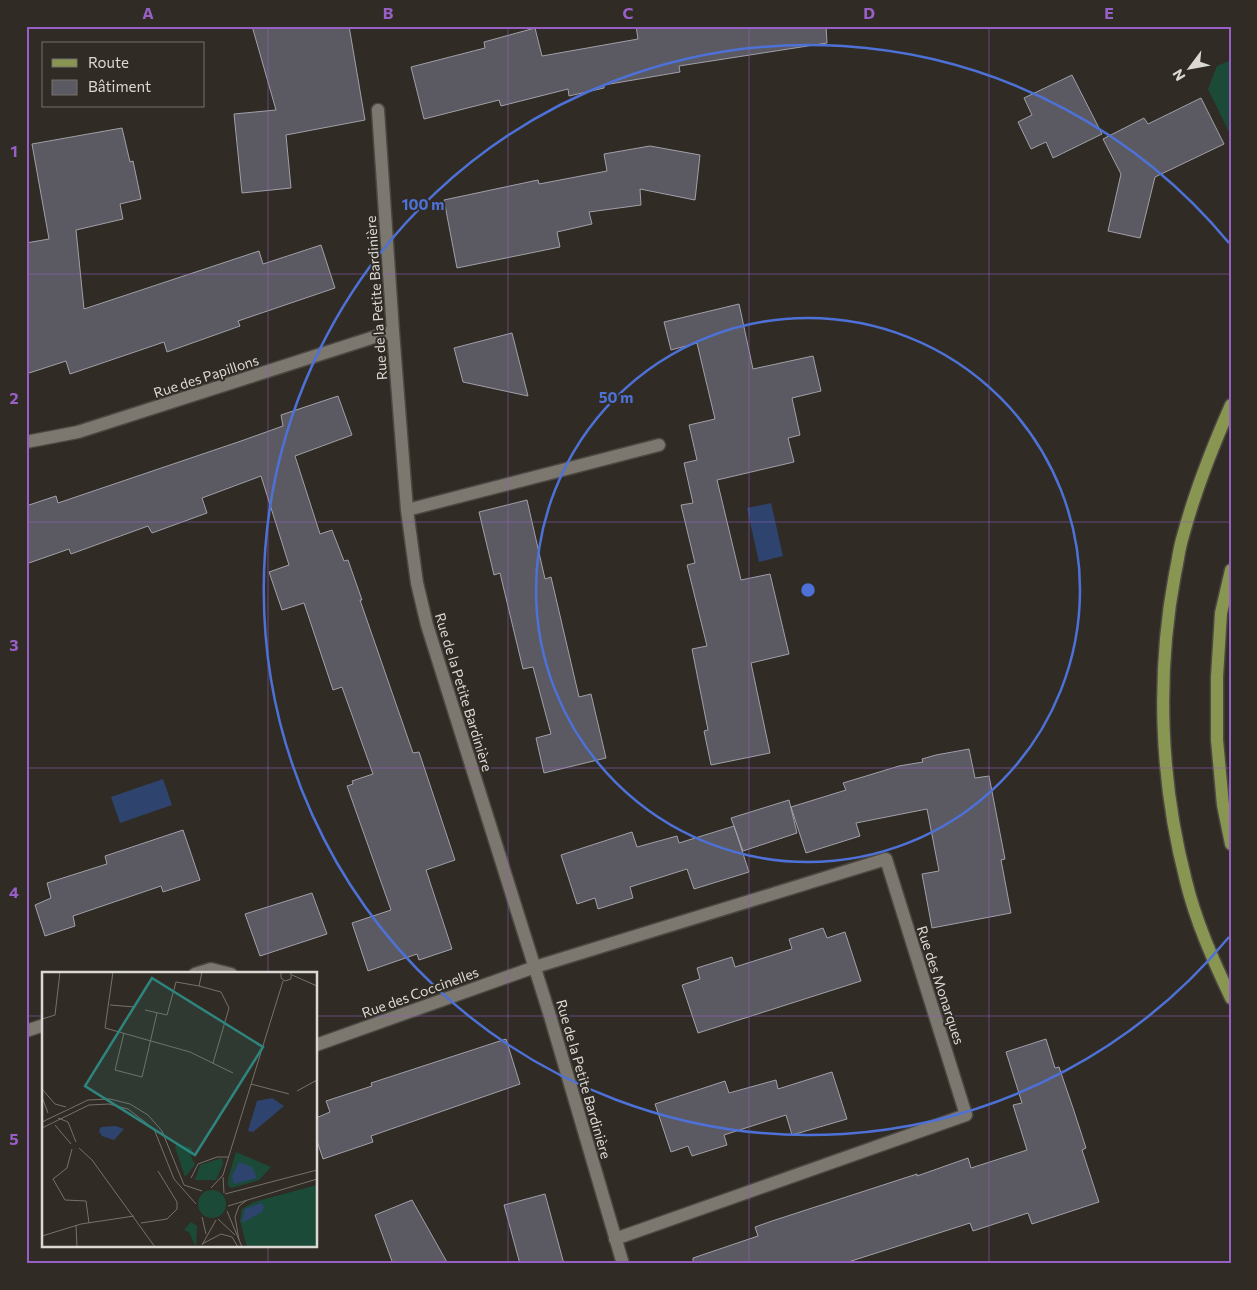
<svg xmlns="http://www.w3.org/2000/svg" width="1257" height="1290" viewBox="0 0 1257 1290" font-family="Commissioner,sans-serif">
	<style>
		.green { fill: #1b4b38 }
		.water { fill: #2e446e }
		.building { fill: #5b5a62; stroke: #a19fa8 }
		.lines { fill: none; stroke-linecap: round; stroke-linejoin: round }
		.minor-casing { stroke: #4b4742; stroke-width: 15 }
		.major-casing { stroke: #4b4742; stroke-width: 15 }
		.minor { stroke: #7c776f; stroke-width: 12 }
		.major { stroke: #899652; stroke-width: 12 }
		.grid { fill: none; stroke: #9860c6; stroke-width: 1; stroke-opacity: 0.55 }
		.ring { fill: none; stroke: #4d71d7; stroke-width: 2.5 }
		.labels { text-anchor: middle; dominant-baseline: central; stroke-width: 4; stroke-linejoin: round; paint-order: stroke }
		.street-label { font-size: 14px; fill: #dcd9d5; stroke: #302c25 }
		.inset-road { fill: none; stroke: #75716b; stroke-width: 1 }
		.view { fill: #2e857d; fill-opacity: 0.15; stroke: #2e857d; stroke-width: 2.5 }
		.inset-edge { fill: none; stroke: #dcd9d5; stroke-width: 2.5 }
		.centre { fill: #4d71d7; stroke: #302c25; stroke-width: 2.5 }
		.ring-label { font-size: 15px; text-anchor: middle; font-weight: bold; fill: #4d71d7; stroke: #302c25; stroke-width: 4; stroke-linejoin: round; paint-order: stroke }
		.neatline { fill: none; stroke: #9860c6; stroke-width: 2 }
		.grid-label { font-size: 16px; text-anchor: middle; font-weight: bold; fill: #9860c6 }
	</style>
	<rect width="100%" height="100%" fill="#302c25"/>
	<path class="green" d="M 1231,60 L 1231,136 L 1208,89 L 1217,66 Z"/>
	<path class="water" d="M 771,503 L 783,556 L 759,562 L 747,508 Z
		M 163,779 L 172,805 L 120,823 L 111,797 Z"/>
	<path class="building" d="M 252,26 L 349,26 L 365,120 L 286,135 L 291,188 L 242,193 L 234,114 L 276,110 Z
		M 636,26 L 826,26 L 827,43 L 679,66 L 680,72 L 604,85 L 604,88 L 569,96 L 568,89 L 501,106 L 499,100 L 424,119 L 411,67 L 485,48 L 484,42 L 535,28 L 542,56 L 638,39 Z
		M 1072,75 L 1102,134 L 1053,158 L 1046,142 L 1031,149 L 1018,122 L 1032,115 L 1024,98 Z
		M 1201,98 L 1224,144 L 1155,177 L 1140,238 L 1108,231 L 1121,174 L 1103,139 L 1144,118 L 1148,124 Z
		M 122,128 L 130,162 L 133,161 L 141,199 L 120,204 L 123,219 L 76,230 L 84,309 L 259,251 L 263,264 L 321,245 L 335,288 L 238,321 L 240,326 L 167,352 L 164,342 L 70,374 L 66,361 L 26,374 L 26,243 L 49,239 L 32,144 Z
		M 650,146 L 700,155 L 695,200 L 640,189 L 641,205 L 589,212 L 592,224 L 557,232 L 560,247 L 457,268 L 444,200 L 538,180 L 539,184 L 607,171 L 604,154 Z
		M 739,304 L 753,369 L 813,356 L 821,391 L 792,398 L 800,435 L 788,438 L 794,462 L 717,480 L 741,580 L 770,574 L 789,654 L 751,663 L 770,753 L 711,765 L 704,731 L 708,730 L 692,649 L 707,646 L 687,565 L 695,563 L 681,505 L 693,503 L 684,463 L 697,460 L 689,425 L 715,419 L 697,343 L 671,350 L 664,322 Z
		M 512,333 L 528,396 L 463,382 L 454,348 Z
		M 338,396 L 352,435 L 295,456 L 320,534 L 332,530 L 344,561 L 348,560 L 362,600 L 360,600 L 413,753 L 419,752 L 455,860 L 426,870 L 452,949 L 419,960 L 417,954 L 368,971 L 352,923 L 391,910 L 347,786 L 353,784 L 352,781 L 373,774 L 342,687 L 333,690 L 304,603 L 282,610 L 269,572 L 289,565 L 261,476 L 202,498 L 207,513 L 152,533 L 148,526 L 71,554 L 69,549 L 26,564 L 26,506 L 56,496 L 58,503 L 241,441 L 283,426 L 281,415 Z
		M 527,500 L 545,579 L 551,577 L 579,697 L 591,694 L 606,758 L 544,773 L 536,738 L 551,734 L 533,667 L 523,669 L 500,573 L 494,575 L 479,512 Z
		M 969,749 L 975,778 L 989,776 L 1005,859 L 1001,860 L 1011,913 L 932,928 L 922,874 L 939,871 L 927,809 L 856,823 L 860,836 L 806,853 L 791,807 L 846,790 L 843,783 L 899,766 L 923,762 L 922,759 L 936,755 Z
		M 789,800 L 797,833 L 743,851 L 731,818 Z
		M 734,826 L 749,872 L 694,889 L 687,869 L 630,887 L 633,898 L 598,909 L 595,898 L 577,904 L 561,855 L 632,832 L 637,847 L 677,836 L 679,843 Z
		M 183,830 L 200,880 L 163,892 L 161,886 L 73,916 L 75,926 L 45,936 L 35,905 L 51,898 L 47,883 L 107,864 L 105,856 Z
		M 312,893 L 327,934 L 260,956 L 245,914 Z
		M 823,928 L 827,938 L 845,932 L 861,981 L 698,1033 L 682,985 L 700,979 L 697,968 L 732,957 L 735,967 L 792,949 L 789,939 Z
		M 506,1039 L 520,1084 L 371,1136 L 373,1142 L 323,1159 L 316,1138 L 316,1118 L 330,1112 L 326,1101 L 372,1086 L 371,1083 Z
		M 1046,1039 L 1055,1068 L 1059,1067 L 1074,1111 L 1086,1148 L 1082,1150 L 1099,1202 L 1032,1224 L 1028,1213 L 973,1231 L 970,1223 L 842,1264 L 693,1264 L 693,1258 L 758,1236 L 755,1227 L 772,1221 L 917,1174 L 917,1176 L 968,1158 L 971,1168 L 1027,1150 L 1013,1105 L 1022,1103 L 1006,1052 Z
		M 832,1072 L 847,1119 L 792,1135 L 786,1115 L 724,1135 L 727,1145 L 692,1156 L 688,1146 L 671,1152 L 655,1104 L 725,1081 L 729,1093 L 776,1080 L 778,1089 Z
		M 545,1194 L 564,1264 L 520,1264 L 504,1205 Z
		M 412,1200 L 448,1264 L 393,1264 L 375,1215 Z"/>
	<g class="lines">
		<g class="minor-casing">
			<path id="minor" d="M 378,110 L 393,331 L 407,510 L 417,583 L 427,625 L 550,1016 L 623,1264
				M 26,442 L 78,432 L 393,331
				M 407,510 L 659,445
				M 195,974 L 211,969 L 231,974
				M 26,1031 L 44,1025
				M 316,1045 L 535,967 L 886,859 L 966,1115 L 615,1239"/>
		</g>
		<g class="major-casing">
			<path id="major" d="M 1231,405 C 1212,448 1195,491 1183,536 C 1179,548 1178,561 1175,574 C 1156,675 1160,781 1186,881 C 1196,922 1213,960 1231,998
				M 1231,570 L 1221,613 L 1217,677 L 1217,740 L 1223,805 L 1231,844"/>
		</g>
		<use href="#minor" class="minor"/>
		<use href="#major" class="major"/>
	</g>
	<path class="grid" d="M 268,26 L 268,974M 508,26 L 508,1264M 749,26 L 749,1264M 989,26 L 989,1264M 26,274 L 1231,274M 26,522 L 1231,522M 26,768 L 1231,768M 26,1016 L 44,1016M 316,1016 L 1231,1016M 268,1246 L 268,1264"/>
	<g class="ring">
		<circle cx="808" cy="590" r="272"/>
		<path d="M1229 937A545 545 0 1 1 1229 243"/>
	</g>
	<g class="labels">
		<g class="street-label">
			<text transform="translate(376 298) rotate(-94)">Rue de la Petite Bardinière</text>
			<text transform="translate(206 376) rotate(-18)">Rue des Papillons</text>
			<text transform="translate(464 692) rotate(73)">Rue de la Petite Bardinière</text>
			<text transform="translate(941 985) rotate(72)">Rue des Monarques</text>
			<text transform="translate(420 992) rotate(-20)">Rue des Coccinelles</text>
			<text transform="translate(584 1079) rotate(74)">Rue de la Petite Bardinière</text>
		</g>
	</g>
	<g transform="translate(42 972)">
		<rect width="275" height="275" fill="#302c25"/>
		<path d="M 135,172 L 150,176 L 149,184 L 153,193 L 143,205 L 133,175 ZM 194,180 L 229,195 L 217,208 L 190,216 L 186,214 L 186,207 ZM 180,186 L 181,192 L 174,208 L 153,208 L 158,193 ZM 275,213 L 275,275 L 205,275 L 198,249 L 200,237 L 212,230 ZM156 232a14 14 0 1 1 28 0a14 14 0 1 1-28 0ZM 149,250 L 155,254 L 154,275 L 147,260 L 142,258 Z" fill="#1b4b38"/>
		<path d="M 230,126 L 242,134 L 211,160 L 206,159 L 215,129 ZM 74,154 L 82,157 L 72,168 L 60,164 L 57,159 L 59,155 ZM 197,190 L 210,195 L 215,206 L 192,212 L 190,204 ZM 219,231 L 222,235 L 220,240 L 200,251 L 203,237 Z" fill="#2e446e"/>
		<path class="inset-road" d="M 71,0 L 63,56 L 148,80 L 191,101M 160,0 L 157,14 L 179,20 L 187,36 L 171,91M 239,0 L 239,6 L 243,9 L 249,7 L 249,0M 250,3 L 275,14M 68,33 L 93,35M 103,38 L 125,43 L 134,10 L 157,14M 0,47 L 13,43 L 18,0M 82,61 L 73,98 L 100,105 L 115,41M 209,112 L 247,122M 0,117 L 13,132 L 24,135M 255,119 L 275,108M 0,125 L 6,141M 16,146 L 26,150 L 34,170M 0,150 L 46,128 L 68,127 L 88,132 L 106,143 L 120,159 L 142,213 L 160,219M 13,153 L 29,172M 0,156 L 47,133 L 67,132 L 86,137 L 112,157 L 132,207 L 154,232M 37,176 L 50,188 L 113,275M 30,177 L 25,196 L 11,207 L 23,228 L 44,229 L 47,251M 181,205 L 182,221M 149,206 L 156,192 L 175,185 L 187,185M 169,216 L 181,203 L 241,9M 183,222 L 275,198M 186,234 L 275,207M 185,239 L 200,275M 160,245 L 164,262M 176,247 L 193,263M 99,251 L 125,247 L 135,237 L 135,230 L 116,199M 34,253 L 35,275M 0,264 L 39,252 L 92,244M 197,268 L 193,245 L 197,234 L 205,228M 160,272 L 179,262 L 190,265 L 196,275M 160,273 L 174,248"/>
		<path class="view" d="M 110,6 L 221,75 L 153,183 L 43,114 Z"/>
		<rect width="275" height="275" class="inset-edge"/>
	</g>
	<circle cx="808" cy="590" r="8" class="centre"/>
	<g class="ring-label">
		<text x="423" y="210">100 m</text>
		<text x="616" y="403">50 m</text>
	</g>
	<rect width="1257" height="1290" fill="none" stroke="#302c25" stroke-width="55"/>
	<rect x="42" y="42" width="162" height="65" fill="#302c25" stroke="#75716b"/>
	<rect x="52" y="59" width="25" height="8" fill="#899652" stroke="#75716b"/>
	<text x="88" y="68" font-size="15" fill="#dcd9d5">Route</text>
	<rect x="52" y="80" width="25" height="15" fill="#5b5a62" stroke="#75716b"/>
	<text x="88" y="92" font-size="15" fill="#dcd9d5">Bâtiment</text>
	<g transform="translate(1190 68) rotate(238)" stroke="#302c25" stroke-width="4" paint-order="stroke">
	<path d="M0-4L9 19L0 12L-9 19Z" fill="#dcd9d5"/>
	<text y="-8" font-size="14" font-weight="bold" text-anchor="middle" fill="#dcd9d5">N</text>
	</g>
	<rect x="28" y="28" width="1202" height="1234" class="neatline"/>
	<g class="grid-label">
		<text x="148" y="19">A</text>
		<text x="388" y="19">B</text>
		<text x="628" y="19">C</text>
		<text x="869" y="19">D</text>
		<text x="1109" y="19">E</text>
		<text x="14" y="157">1</text>
		<text x="14" y="404">2</text>
		<text x="14" y="651">3</text>
		<text x="14" y="898">4</text>
		<text x="14" y="1145">5</text>
	</g>
</svg>
